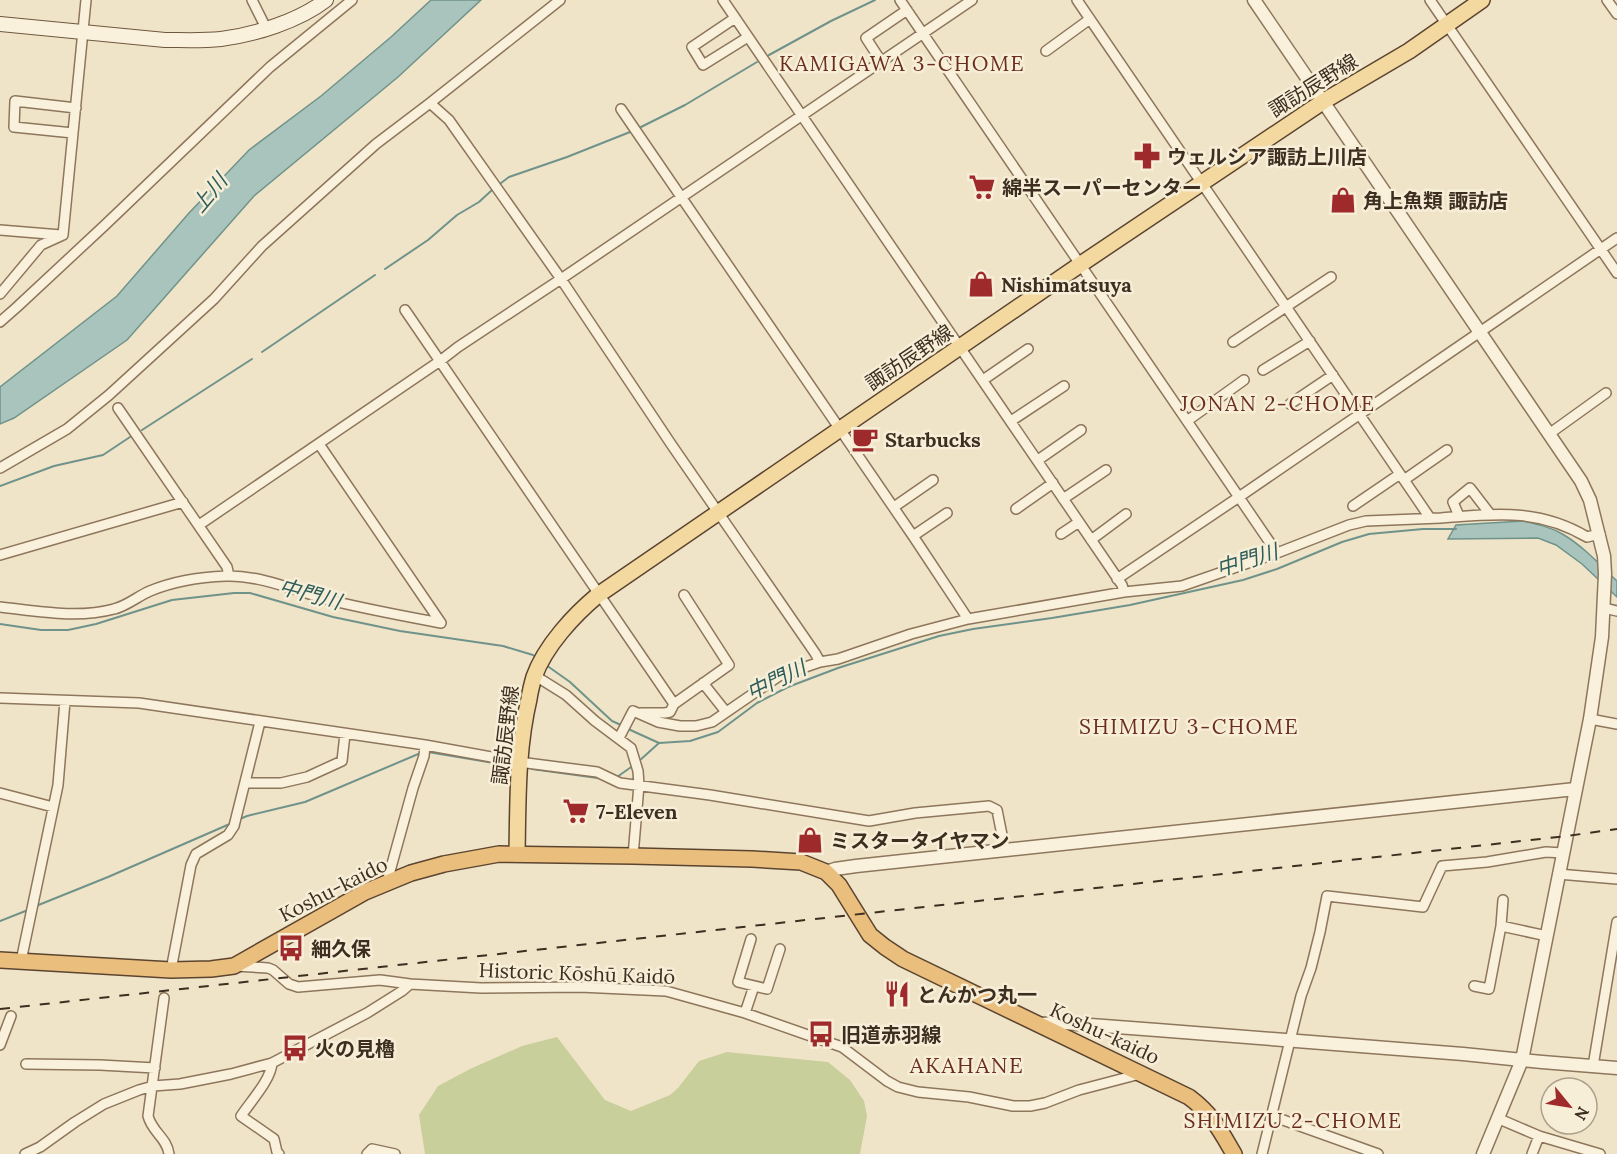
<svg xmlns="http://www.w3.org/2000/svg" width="1617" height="1154" viewBox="0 0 1617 1154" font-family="Lora,'Noto Sans JP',serif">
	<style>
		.green { fill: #c9cf9b }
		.water { fill: #a9c4bc; stroke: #6f938a; stroke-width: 1.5 }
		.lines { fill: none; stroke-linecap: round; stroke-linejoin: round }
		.stream { stroke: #6f938a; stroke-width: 2 }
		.minor-casing { stroke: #8d765c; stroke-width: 12 }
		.tertiary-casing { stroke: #8d765c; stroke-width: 15 }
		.secondary-casing { stroke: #6f573f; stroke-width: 16 }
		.primary-casing { stroke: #5b4430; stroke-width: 18 }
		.trunk-casing { stroke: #5b4430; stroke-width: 18 }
		.minor { stroke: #faf1dc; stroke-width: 9 }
		.tertiary { stroke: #faf1dc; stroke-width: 12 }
		.secondary { stroke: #faf1dc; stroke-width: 14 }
		.primary { stroke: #f3d9a0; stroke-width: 15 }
		.trunk { stroke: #eabe7c; stroke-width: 15 }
		.rail { stroke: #3d2e20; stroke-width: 2; stroke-dasharray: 10 10; stroke-linecap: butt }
		.labels { text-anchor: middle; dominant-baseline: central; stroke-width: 5; stroke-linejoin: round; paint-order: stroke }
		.street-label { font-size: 20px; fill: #3d2e20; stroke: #f7eed8 }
		.poi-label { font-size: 20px; font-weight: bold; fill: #3d2e20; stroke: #f7eed8; text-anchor: start }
		.neighbourhood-label { font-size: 21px; letter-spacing: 1.5px; fill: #6b2e1e; stroke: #f7eed8 }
		.water-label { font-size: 21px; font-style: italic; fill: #2f5d5a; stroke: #f7eed8 }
		.quarter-label { font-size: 22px; letter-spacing: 1.5px; fill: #6b2e1e; stroke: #f7eed8 }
	</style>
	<rect width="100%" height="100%" fill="#f0e4c8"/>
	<path class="green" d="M 557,1037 L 605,1100 L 631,1111 L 670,1095 L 678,1088 L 699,1061 L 727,1052 L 828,1062 L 850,1080 L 864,1101 L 867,1116 L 860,1154 L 425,1154 L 419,1115 L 438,1086 L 470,1069 L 522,1046 Z"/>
	<path class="water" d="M 431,0 L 481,0 L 398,77 L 254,196 L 127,340 L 14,418 L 0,424 L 0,387 L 117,296 L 189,213 L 249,150 L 321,96 L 391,37 Z
		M 1523,521 C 1537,524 1551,527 1564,535 C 1584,547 1600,565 1617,581 L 1617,597 L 1582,564 L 1556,545 L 1538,538 L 1448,539 L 1456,525 Z"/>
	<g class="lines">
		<path class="stream" d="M 769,55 L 831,21 L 875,0
			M 641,127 L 685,105 L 757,62
			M 501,183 L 509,177 L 567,157 L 630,132
			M 385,269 L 428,240 L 457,215 L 479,202 L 492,190
			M 262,352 L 375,275
			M 142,430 L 252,359
			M 0,486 L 54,466 L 103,455 L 130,437
			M 0,624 L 41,630 L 68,630 L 96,624 L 172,600 L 234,593 L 250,593 L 333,617 L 400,631 L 503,646 L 533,655 L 537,658
			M 546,665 L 570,682 L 612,721 L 621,725
			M 626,728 L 659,743 L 690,741 L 718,732 L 757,703 L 788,687 L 838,668 L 939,636 L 973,629 L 1052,618 L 1130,605 L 1243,580 L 1277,569 L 1342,542 L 1369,534 L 1423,529 L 1456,529
			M 428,752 L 506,765
			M 639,761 L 659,743
			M 532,769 L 605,779
			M 617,777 L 634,765
			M 240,819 L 247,816 L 305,802 L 423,752
			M 36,906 L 108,877 L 232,823
			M 0,921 L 28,910"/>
		<g class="minor-casing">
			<path id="minor" d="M 252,0 L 266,28
				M 723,0 L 1122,585 L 1124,592
				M 900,0 L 1277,553
				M 1077,0 L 1430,518
				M 1430,0 L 1617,273
				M 1607,0 L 1617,14
				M 735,18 L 692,47 L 703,65 L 748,37
				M 1046,51 L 1090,19
				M 881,61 L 866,38 L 907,10
				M 430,103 L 449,120 L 561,279 L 671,444 L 815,653 L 820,662
				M 621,109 L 913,536 L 968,619
				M 73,133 L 14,127 L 15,101 L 76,108
				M 0,230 L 61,235
				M 63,235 L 86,0
				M 0,294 L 41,245 L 63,235
				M 405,310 L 674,704
				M 0,322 L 17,307 L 105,225 L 270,67 L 352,0
				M 1233,342 L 1331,277
				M 1263,370 L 1310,341
				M 983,380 L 1028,349
				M 1290,404 L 1333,375
				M 118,408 L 227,567 L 229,576
				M 1011,421 L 1064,386
				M 1187,421 L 1244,380
				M 1549,434 L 1606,393
				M 319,444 L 441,623
				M 1038,460 L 1081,430
				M 0,468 L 67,429 L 109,395 L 214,299 L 262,246 L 376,144 L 430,103 L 560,0
				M 1404,480 L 1447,450
				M 1063,499 L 1106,470
				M 1353,506 L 1400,474
				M 894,507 L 933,480
				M 1016,509 L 1053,483
				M 1459,516 L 1453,502 L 1470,488 L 1490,514
				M 199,525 L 440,361 L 458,347 L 561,279 L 972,0
				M 1061,534 L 1079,522
				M 913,536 L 947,513
				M 1091,540 L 1126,514
				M 0,555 L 183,502
				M 1117,579 L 1239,497 L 1617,238
				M 0,607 C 37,611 77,619 114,609 C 127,606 138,596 150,591 C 174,581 201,577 226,576 C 261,575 296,591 329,600 C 366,609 403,616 441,623
				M 1604,608 L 1617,611
				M 534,675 L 566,695 L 595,721 L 631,748 L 638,771 L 639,785 L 633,856
				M 703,683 L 726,712
				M 0,698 L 139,703 L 425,745 L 519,762 L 597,772 L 620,783 L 710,795 L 869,821 L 915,813 L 989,806 L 997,810 L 1005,850
				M 641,713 L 665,713 L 670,712 L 674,704 L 729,665 L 684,595
				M 1590,719 L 1617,724
				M 619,738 L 633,711 L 658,722 L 680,726 L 696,726 L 712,722 L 779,676 L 820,662 L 838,659 L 911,634 L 968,619 L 1124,592 L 1182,586 L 1277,553 L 1349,525 L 1366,521 C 1391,520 1416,519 1441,518 C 1495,514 1538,508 1587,537 L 1600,534
				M 245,783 L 281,783 L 307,777 L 342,761 L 345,734
				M 0,793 L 53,807
				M 1558,874 L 1617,879
				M 387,882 L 413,788 L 424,756 L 425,745
				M 1501,926 L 1547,936
				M 751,939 L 738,982 L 767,989 L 780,949
				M 21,961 L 58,785 L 65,701
				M 236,966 L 268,968 L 273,970 L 289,984 L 298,987 L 380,980 L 410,984 L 481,988 L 580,987 L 666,991 L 745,1013 L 842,1047 L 887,1081 L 898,1087 L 918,1092 L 969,1097 L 1013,1106 L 1030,1106 L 1045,1103 L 1079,1090 L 1140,1074
				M 171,970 L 191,865 L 196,854 L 228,835 L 234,826 L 260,722
				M 1474,986 L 1489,989 L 1501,926 L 1503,900
				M 164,998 L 148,1116 C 152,1132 167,1138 169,1154
				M 745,1013 L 754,986
				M 0,1045 L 11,1016
				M 272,1063 C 271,1080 250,1102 241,1116 L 274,1139 L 277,1152 L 279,1154
				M 26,1064 L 100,1065 L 155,1068
				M 1593,1066 L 1617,922
				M 1272,1116 L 1378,1154
				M 1497,1118 L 1539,1136 L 1600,1154
				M 25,1154 L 40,1147 L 75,1122 L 104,1104 L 139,1090 L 153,1086 L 180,1084 L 231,1074 L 272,1063 L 367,1013 L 402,991 L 410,984
				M 367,1154 L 372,1149 L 395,1154
				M 1262,1154 L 1301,996 L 1311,968 L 1320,932 L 1327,896 L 1423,907 L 1442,866 L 1487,862 L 1546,852 L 1563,853
				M 1532,1154 L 1539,1136"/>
		</g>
		<g class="tertiary-casing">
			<path id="tertiary" d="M 1254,0 L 1581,481 L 1590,500 L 1604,556 L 1605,574 L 1602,637 L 1590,719 L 1522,1060 L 1483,1154
				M 826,872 L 835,869 L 856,866 L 1575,789
				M 1038,1024 L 1064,1023 L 1157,1030 L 1463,1054 L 1542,1062 L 1617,1068"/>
		</g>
		<g class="secondary-casing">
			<path id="secondary" d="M 0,24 L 165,40 C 183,40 202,41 221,39 C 254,35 299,21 326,0"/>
		</g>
		<g class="primary-casing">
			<path id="primary" d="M 517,854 C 518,801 517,750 529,699 C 530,692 532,684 534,677 C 545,646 574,615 598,595 L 1081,264 L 1324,101 L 1409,51 L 1482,0"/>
		</g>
		<g class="trunk-casing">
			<path id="trunk" d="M 0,960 L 171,970 L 211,969 L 234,966 L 365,892 L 411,873 L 444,864 L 499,854 L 633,856 L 752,859 L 801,862 L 826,872 L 839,885 L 870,935 L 885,947 L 903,959 L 1189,1097 C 1212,1114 1220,1130 1234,1154"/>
		</g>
		<use href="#minor" class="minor"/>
		<use href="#tertiary" class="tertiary"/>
		<use href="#secondary" class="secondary"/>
		<use href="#primary" class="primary"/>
		<use href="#trunk" class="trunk"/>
		<path class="rail" d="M 0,1009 L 1567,836 L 1617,829"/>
	</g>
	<defs>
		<g id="pharmacy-bare" transform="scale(2.07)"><path d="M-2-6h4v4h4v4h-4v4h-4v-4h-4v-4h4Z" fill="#9e2a2b" stroke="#f7eed8" stroke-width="2.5" paint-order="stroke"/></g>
		<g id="supermarket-bare" transform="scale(2.07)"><path d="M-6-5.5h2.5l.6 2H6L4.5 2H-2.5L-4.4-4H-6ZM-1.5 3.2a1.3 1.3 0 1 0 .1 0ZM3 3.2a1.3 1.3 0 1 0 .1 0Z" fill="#9e2a2b" stroke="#f7eed8" stroke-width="2.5" paint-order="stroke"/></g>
		<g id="shop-bare" transform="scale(2.07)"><path d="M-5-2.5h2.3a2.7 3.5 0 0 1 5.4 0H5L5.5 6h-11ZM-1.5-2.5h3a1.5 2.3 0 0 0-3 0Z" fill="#9e2a2b" stroke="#f7eed8" stroke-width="2.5" paint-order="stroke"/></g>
		<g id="cafe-bare" transform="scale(2.07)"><path d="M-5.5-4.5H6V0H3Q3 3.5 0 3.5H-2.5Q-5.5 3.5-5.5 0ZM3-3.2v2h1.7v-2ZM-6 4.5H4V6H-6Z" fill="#9e2a2b" stroke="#f7eed8" stroke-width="2.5" paint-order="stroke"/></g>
		<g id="bus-bare" transform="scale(2.07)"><path d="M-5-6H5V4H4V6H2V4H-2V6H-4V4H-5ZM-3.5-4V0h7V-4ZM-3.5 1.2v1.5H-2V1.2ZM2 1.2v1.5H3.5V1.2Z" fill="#9e2a2b" stroke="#f7eed8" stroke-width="2.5" paint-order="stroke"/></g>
		<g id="restaurant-bare" transform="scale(2.07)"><path d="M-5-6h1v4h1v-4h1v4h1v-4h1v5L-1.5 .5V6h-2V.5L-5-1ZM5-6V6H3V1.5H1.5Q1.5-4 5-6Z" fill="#9e2a2b" stroke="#f7eed8" stroke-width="2.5" paint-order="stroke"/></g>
	</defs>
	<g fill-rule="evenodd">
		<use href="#pharmacy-bare" x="1147" y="156"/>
		<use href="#supermarket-bare" x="982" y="187"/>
		<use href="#shop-bare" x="1343" y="200"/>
		<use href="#shop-bare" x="981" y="284"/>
		<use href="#cafe-bare" x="865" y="439"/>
		<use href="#supermarket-bare" x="576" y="811"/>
		<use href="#shop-bare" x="810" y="840"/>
		<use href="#bus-bare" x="291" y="948"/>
		<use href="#restaurant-bare" x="897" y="994"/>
		<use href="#bus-bare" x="821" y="1034"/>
		<use href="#bus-bare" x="295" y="1048"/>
	</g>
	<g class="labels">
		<g class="street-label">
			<text transform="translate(1313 85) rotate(-32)">諏訪辰野線</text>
			<text transform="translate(909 357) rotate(-34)">諏訪辰野線</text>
			<text transform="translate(505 735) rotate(-83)">諏訪辰野線</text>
			<text transform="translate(333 889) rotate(-27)">Koshu-kaido</text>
			<text transform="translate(577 973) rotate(2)">Historic Kōshū Kaidō</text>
			<text transform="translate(1105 1033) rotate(25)">Koshu-kaido</text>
		</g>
		<g class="poi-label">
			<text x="1167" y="156">ウェルシア諏訪上川店</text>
			<text x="1002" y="187">綿半スーパーセンター</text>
			<text x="1363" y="200">角上魚類 諏訪店</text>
			<text x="1001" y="284">Nishimatsuya</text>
			<text x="885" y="439">Starbucks</text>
			<text x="596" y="811">7-Eleven</text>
			<text x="830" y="840">ミスタータイヤマン</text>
			<text x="311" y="948">細久保</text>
			<text x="917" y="994">とんかつ丸一</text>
			<text x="841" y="1034">旧道赤羽線</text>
			<text x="315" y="1048">火の見櫓</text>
		</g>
		<g class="neighbourhood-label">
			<text x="902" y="63">KAMIGAWA 3-CHOME</text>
			<text x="1278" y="403">JONAN 2-CHOME</text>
			<text x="1189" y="726">SHIMIZU 3-CHOME</text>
			<text x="1293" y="1120">SHIMIZU 2-CHOME</text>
		</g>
		<g class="water-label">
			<text transform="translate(209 193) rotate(-50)">上川</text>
			<text transform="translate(1247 560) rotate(-17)">中門川</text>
			<text transform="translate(310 594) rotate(15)">中門川</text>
			<text transform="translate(776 680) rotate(-26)">中門川</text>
		</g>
		<g class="quarter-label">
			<text x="967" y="1065">AKAHANE</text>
		</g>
	</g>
	<g transform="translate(1569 1106) rotate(120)"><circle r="28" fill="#f7eed8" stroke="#ada18e" stroke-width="1.5"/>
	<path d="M0-4.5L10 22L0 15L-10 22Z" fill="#9e2a2b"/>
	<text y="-9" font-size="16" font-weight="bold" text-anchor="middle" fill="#3d2e20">N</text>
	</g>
</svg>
